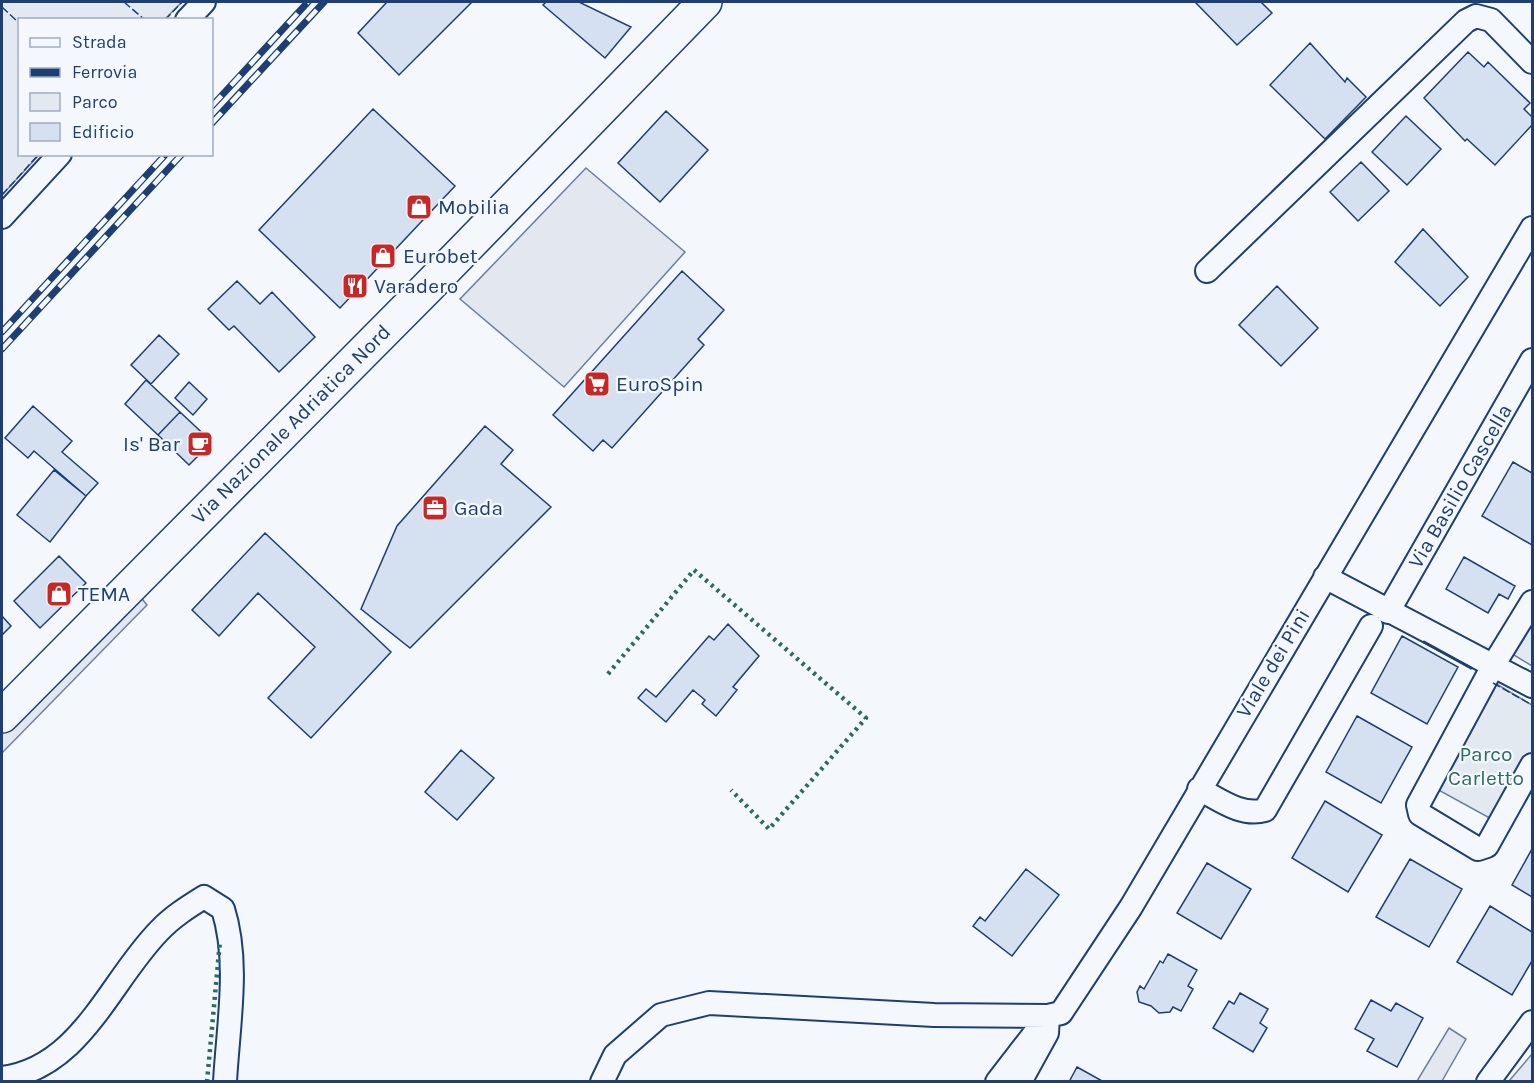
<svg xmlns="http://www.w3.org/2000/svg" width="1534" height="1083" viewBox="0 0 1534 1083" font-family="Karla,sans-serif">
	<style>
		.green { fill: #e3e9f0; stroke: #687fa3; stroke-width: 1.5 }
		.parking { fill: #e3e8f0; stroke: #687fa3; stroke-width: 1.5 }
		.building { fill: #d5e0f0; stroke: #1d3f73; stroke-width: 1.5 }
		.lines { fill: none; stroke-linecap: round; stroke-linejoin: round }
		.street-casing { stroke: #1d3f73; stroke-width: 26 }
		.secondary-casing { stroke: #1d3f73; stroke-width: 36 }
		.street { stroke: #f4f7fb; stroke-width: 22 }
		.secondary { stroke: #f4f7fb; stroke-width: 33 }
		.rail-casing { stroke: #1d3f73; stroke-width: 7 }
		.rail { stroke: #f4f7fb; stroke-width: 4.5; stroke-dasharray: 14; stroke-linecap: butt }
		.hedge { stroke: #2c6c60; stroke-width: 4.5; stroke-dasharray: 3 4.5; stroke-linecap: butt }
		.fence { stroke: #1d3f73; stroke-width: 1.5; stroke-dasharray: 8 3; stroke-linecap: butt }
		.wall { stroke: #1d3f73; stroke-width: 3 }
		.labels { text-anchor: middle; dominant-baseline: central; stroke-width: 4.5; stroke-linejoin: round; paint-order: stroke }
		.poi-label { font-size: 21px; fill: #1d3f73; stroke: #f4f7fb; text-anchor: start }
		.street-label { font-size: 21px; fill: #1d3f73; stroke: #f4f7fb }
		.park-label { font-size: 21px; fill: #2c6c60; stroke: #f4f7fb }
	</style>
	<rect width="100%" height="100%" fill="#f4f7fb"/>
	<path class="green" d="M 2,2 L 182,2 L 165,19 L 20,20 L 20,154 L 39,155 L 2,195 Z
		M 1532,600 L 1532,666 L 1504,649 Z
		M 1493,682 L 1532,705 L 1532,754 L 1495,821 L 1433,787 Z
		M 1532,1054 L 1532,1081 L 1509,1081 Z"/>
	<path class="parking" d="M 586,168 L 685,252 L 564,387 L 460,299 Z
		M 138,594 L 147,605 L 2,753 L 2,733 Z
		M 1449,1028 L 1466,1039 L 1442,1081 L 1417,1081 Z"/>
	<path class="building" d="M 387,2 L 472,2 L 399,75 L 358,33 Z
		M 546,2 L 579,2 L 631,27 L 605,58 L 543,5 Z
		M 1195,2 L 1261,2 L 1272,13 L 1237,45 Z
		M 1310,43 L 1345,82 L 1347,78 L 1366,97 L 1325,139 L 1270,85 Z
		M 1468,52 L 1484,67 L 1488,62 L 1530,103 L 1524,109 L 1532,117 L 1532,125 L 1495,165 L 1467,139 L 1465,141 L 1424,98 Z
		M 373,109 L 455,186 L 340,308 L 259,230 Z
		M 666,111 L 708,150 L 660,202 L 618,163 Z
		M 1406,116 L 1441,149 L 1407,185 L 1372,152 Z
		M 1361,162 L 1389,191 L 1358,221 L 1330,192 Z
		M 1423,229 L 1468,277 L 1440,306 L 1395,262 Z
		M 682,271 L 724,310 L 698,339 L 704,345 L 612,448 L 603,440 L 593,451 L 553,415 Z
		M 237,281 L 260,304 L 272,292 L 315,337 L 279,372 L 234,326 L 229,330 L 208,309 Z
		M 1277,286 L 1318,328 L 1281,366 L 1239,325 Z
		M 159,335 L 179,354 L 151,384 L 131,365 Z
		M 146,380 L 180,412 L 158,435 L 125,404 Z
		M 189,382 L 207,399 L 193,415 L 175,398 Z
		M 33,406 L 72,441 L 62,452 L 98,483 L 86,496 L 34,451 L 28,458 L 5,438 Z
		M 180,412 L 212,442 L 189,465 L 158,435 Z
		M 485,426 L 513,450 L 501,464 L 551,507 L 410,648 L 361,609 L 397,526 Z
		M 1513,462 L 1532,473 L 1532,545 L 1482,516 Z
		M 54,470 L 86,496 L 50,542 L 17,515 Z
		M 265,533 L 391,652 L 311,738 L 268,698 L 315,647 L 258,593 L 219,636 L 192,610 Z
		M 59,556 L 86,583 L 40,628 L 14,601 Z
		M 1464,557 L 1515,586 L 1508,599 L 1499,594 L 1488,613 L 1446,589 Z
		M 2,616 L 11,626 L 2,635 Z
		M 728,624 L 759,656 L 733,687 L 737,690 L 716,716 L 702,704 L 705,700 L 693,690 L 666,722 L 638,698 L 646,689 L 656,697 L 709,636 L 714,640 Z
		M 1402,636 L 1458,667 L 1427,724 L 1371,693 Z
		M 1357,716 L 1412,747 L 1381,803 L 1326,772 Z
		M 461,750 L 494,778 L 457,820 L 425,792 Z
		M 1325,801 L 1382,835 L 1348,892 L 1292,858 Z
		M 1532,849 L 1532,897 L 1512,885 Z
		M 1410,859 L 1462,889 L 1429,947 L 1376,917 Z
		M 1207,863 L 1251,889 L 1221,939 L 1177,913 Z
		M 1026,869 L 1059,895 L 1012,956 L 973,926 L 980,917 L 985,921 Z
		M 1490,906 L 1532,932 L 1532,961 L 1512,995 L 1457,962 Z
		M 1168,954 L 1197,970 L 1188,986 L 1193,989 L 1181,1011 L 1173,1007 L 1170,1012 L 1159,1013 L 1151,1006 L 1139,1002 L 1137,992 L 1140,986 L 1144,989 L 1160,961 L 1163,963 Z
		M 1240,993 L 1268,1009 L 1260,1023 L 1267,1028 L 1253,1052 L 1213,1028 L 1229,1001 L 1234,1004 Z
		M 1371,1000 L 1391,1011 L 1396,1003 L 1423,1018 L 1397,1067 L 1367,1051 L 1374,1039 L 1355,1029 Z
		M 1077,1067 L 1104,1082 L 1069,1082 Z"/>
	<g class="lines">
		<g class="street-casing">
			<path id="street" d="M 187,20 L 204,2
				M 2,217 L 60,154
				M 1207,271 L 1466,21 L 1476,16 L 1491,20 L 1532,62
				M 1325,577 L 1532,686
				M 1532,602 L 1494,664 L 1418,805 L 1420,814 L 1478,849 L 1487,846 L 1532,765
				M 1388,612 L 1532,360
				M 1199,789 C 1219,799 1241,817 1265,810 L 1371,626
				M 2,1078 C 81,1068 109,982 159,931 C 172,917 188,907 204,897 L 223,909 C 240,963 228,1025 225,1082
				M 602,1082 L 615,1055 L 661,1015 L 709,1003 L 934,1015 L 1048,1016 L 1047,1033 L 1020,1082
				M 997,1082 L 1048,1016 L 1061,1013 L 1131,907 L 1532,228
				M 1488,1082 L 1532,1022"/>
		</g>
		<g class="secondary-casing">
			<path id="secondary" d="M 2,716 L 427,288 L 705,2"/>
		</g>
		<use href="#street" class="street"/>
		<use href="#secondary" class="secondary"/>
		<g class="rail-casing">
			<path id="rail" d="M 212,106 L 308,2
				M 212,123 L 324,2
				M 2,332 L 166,154
				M 2,349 L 182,154"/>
		</g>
		<use href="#rail" class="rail"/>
		<path class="hedge" d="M 608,674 L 694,570 L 866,718 L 769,829 L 731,790
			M 207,1082 L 220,941"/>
		<path class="fence" d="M 124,2 L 145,20
			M 2,7 L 20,24
			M 165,20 L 182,2
			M 2,195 L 39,154
			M 1493,683 L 1532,705"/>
		<path class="wall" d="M 1424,642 L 1471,668"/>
	</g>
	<defs>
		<g id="shop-square" transform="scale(1.35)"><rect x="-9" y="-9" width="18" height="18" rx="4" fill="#c62828" stroke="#f4f7fb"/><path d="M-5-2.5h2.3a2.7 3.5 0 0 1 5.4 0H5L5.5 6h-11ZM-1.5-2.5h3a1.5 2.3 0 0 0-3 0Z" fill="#fff"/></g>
		<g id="restaurant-square" transform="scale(1.35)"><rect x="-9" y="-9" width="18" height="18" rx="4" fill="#c62828" stroke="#f4f7fb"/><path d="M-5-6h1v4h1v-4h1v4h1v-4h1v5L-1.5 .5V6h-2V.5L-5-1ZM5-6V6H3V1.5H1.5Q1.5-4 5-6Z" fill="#fff"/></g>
		<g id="supermarket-square" transform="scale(1.35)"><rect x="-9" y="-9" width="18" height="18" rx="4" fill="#c62828" stroke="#f4f7fb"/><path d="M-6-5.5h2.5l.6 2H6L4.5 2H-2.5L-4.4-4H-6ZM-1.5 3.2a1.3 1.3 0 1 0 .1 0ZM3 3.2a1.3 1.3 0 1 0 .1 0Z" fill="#fff"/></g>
		<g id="cafe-square" transform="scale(1.35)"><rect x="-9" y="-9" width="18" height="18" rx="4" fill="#c62828" stroke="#f4f7fb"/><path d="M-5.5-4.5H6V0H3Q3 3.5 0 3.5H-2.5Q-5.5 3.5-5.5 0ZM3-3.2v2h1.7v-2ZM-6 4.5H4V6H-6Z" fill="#fff"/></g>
		<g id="office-square" transform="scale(1.35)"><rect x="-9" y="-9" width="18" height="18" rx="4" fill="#c62828" stroke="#f4f7fb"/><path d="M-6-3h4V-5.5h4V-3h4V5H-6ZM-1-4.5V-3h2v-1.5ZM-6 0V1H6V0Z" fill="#fff"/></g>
	</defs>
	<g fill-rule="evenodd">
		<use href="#shop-square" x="419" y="207"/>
		<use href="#shop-square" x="383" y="256"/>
		<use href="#restaurant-square" x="355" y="286"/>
		<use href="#supermarket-square" x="597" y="384"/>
		<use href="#cafe-square" x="200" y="444"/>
		<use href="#office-square" x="435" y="508"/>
		<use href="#shop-square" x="59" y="594"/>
	</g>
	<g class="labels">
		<g class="poi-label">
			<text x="438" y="207">Mobilia</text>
			<text x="403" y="256">Eurobet</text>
			<text x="374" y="286">Varadero</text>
			<text x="616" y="384">EuroSpin</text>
			<text x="180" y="444" text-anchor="end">Is' Bar</text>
			<text x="454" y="508">Gada</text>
			<text x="78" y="594">TEMA</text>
		</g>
		<g class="street-label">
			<text transform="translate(291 424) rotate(-45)">Via Nazionale Adriatica Nord</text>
			<text transform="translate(1460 486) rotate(-60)">Via Basilio Cascella</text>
			<text transform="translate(1273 663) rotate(-59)">Viale dei Pini</text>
		</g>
		<g class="park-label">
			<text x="1486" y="754">Parco<tspan x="1486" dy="24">Carletto</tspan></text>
		</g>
	</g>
	<rect width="1534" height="1083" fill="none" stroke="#1d3f73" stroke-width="6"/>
	<rect x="18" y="18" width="195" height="138" fill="#f4f7fb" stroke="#9eadc5" stroke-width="1.5"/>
	<rect x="30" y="38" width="30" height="9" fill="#f4f7fb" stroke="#9eadc5" stroke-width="1.5"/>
	<text x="72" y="48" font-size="18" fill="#1d3f73">Strada</text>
	<rect x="30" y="68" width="30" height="9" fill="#1d3f73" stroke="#9eadc5" stroke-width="1.5"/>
	<text x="72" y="78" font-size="18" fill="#1d3f73">Ferrovia</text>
	<rect x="30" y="93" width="30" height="18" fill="#e3e9f0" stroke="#9eadc5" stroke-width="1.5"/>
	<text x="72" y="108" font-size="18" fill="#1d3f73">Parco</text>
	<rect x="30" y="123" width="30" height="18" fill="#d5e0f0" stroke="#9eadc5" stroke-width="1.5"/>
	<text x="72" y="138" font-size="18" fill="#1d3f73">Edificio</text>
</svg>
